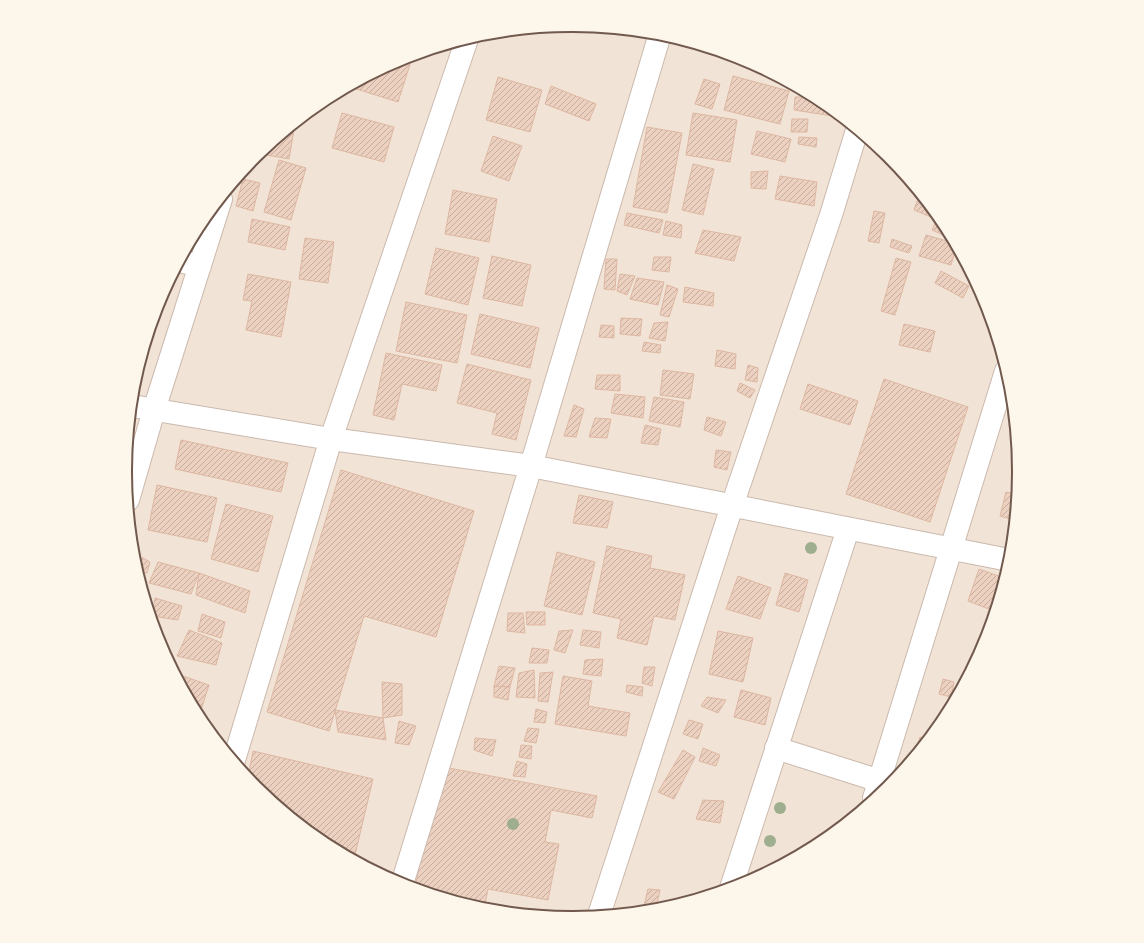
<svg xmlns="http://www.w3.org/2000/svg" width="1144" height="943" viewBox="0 0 1144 943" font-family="Inter,sans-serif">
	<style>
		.residential { fill: #f1e3d5 }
		.building { fill: url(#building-hatch); stroke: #deb7a2 }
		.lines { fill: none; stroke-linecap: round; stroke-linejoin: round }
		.minor-casing { stroke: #cbb9ad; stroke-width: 24 }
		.minor { stroke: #fff; stroke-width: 22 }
		.tree { fill: #9fae8e }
		.rim { fill: none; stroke: #71594d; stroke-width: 2 }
	</style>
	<defs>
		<pattern id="building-hatch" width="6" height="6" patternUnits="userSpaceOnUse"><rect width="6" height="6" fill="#edd1c0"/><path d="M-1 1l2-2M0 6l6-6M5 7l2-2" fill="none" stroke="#c4ad9e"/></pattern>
	</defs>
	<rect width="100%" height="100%" fill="#faf2e6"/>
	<path class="residential" d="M127 472a445 445 0 1 1 890 0a445 445 0 1 1-890 0Z"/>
	<path class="building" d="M 413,55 L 398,102 L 350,87 L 401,59 Z
		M 733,76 L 789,91 L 780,124 L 724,110 Z
		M 498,77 L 542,90 L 530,132 L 486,120 Z
		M 704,79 L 720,84 L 712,109 L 695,104 Z
		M 551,86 L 596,104 L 589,121 L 545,104 Z
		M 795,97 L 813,97 L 834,111 L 833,116 L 794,110 Z
		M 342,113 L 394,127 L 384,162 L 332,148 Z
		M 693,113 L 737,120 L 730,162 L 686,155 Z
		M 792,119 L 808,119 L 807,132 L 791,132 Z
		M 647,127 L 682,133 L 667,213 L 633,207 Z
		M 289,129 L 294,130 L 289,159 L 261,154 L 261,152 Z
		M 757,131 L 791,139 L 785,162 L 751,154 Z
		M 493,136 L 522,146 L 509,181 L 481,171 Z
		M 799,137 L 817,138 L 816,147 L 798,144 Z
		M 279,160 L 306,168 L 291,220 L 264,212 Z
		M 693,164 L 714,169 L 703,215 L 682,210 Z
		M 768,171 L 766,189 L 751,188 L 751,172 Z
		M 780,176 L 817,182 L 814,206 L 775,199 Z
		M 243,179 L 260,183 L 253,211 L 236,206 Z
		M 453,190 L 497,199 L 489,242 L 445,234 Z
		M 917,201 L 929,206 L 934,212 L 931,217 L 914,210 Z
		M 874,211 L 885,213 L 879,243 L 868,241 Z
		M 627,213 L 663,220 L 659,233 L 624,225 Z
		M 938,217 L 943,224 L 952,239 L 932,230 Z
		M 252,219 L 290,227 L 285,250 L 248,242 Z
		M 666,221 L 682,225 L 681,238 L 663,235 Z
		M 703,230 L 741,237 L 734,261 L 695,253 Z
		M 926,235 L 954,243 L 956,248 L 951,265 L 919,256 Z
		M 305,238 L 334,242 L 328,283 L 299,279 Z
		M 892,239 L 912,246 L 909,253 L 890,247 Z
		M 436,248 L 479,258 L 468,305 L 425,294 Z
		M 492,256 L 531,265 L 522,306 L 483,298 Z
		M 654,257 L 671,257 L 669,272 L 652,270 Z
		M 896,258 L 911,262 L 895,315 L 881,311 Z
		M 962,258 L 966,267 L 960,264 Z
		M 606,259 L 617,259 L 615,290 L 604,289 Z
		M 941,271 L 969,286 L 963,298 L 935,283 Z
		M 248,274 L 291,282 L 281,337 L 246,330 L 252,301 L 243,300 Z
		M 620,274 L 635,276 L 627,295 L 617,291 Z
		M 637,278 L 664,282 L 658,305 L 630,299 Z
		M 667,285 L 678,289 L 669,317 L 660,315 Z
		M 685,287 L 714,293 L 713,306 L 683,302 Z
		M 406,302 L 467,315 L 457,363 L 396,351 Z
		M 480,314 L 539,328 L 530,368 L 471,354 Z
		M 621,318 L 642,319 L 640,336 L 620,334 Z
		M 668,322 L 665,341 L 649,338 L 654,323 Z
		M 904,324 L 935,331 L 930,352 L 899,345 Z
		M 601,325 L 614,326 L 614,338 L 599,337 Z
		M 644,342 L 661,345 L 660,353 L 642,351 Z
		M 717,350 L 736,354 L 735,369 L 715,366 Z
		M 386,353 L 442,365 L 436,391 L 402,384 L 394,420 L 373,415 Z
		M 467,364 L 531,380 L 516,440 L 492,434 L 497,413 L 457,403 Z
		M 748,365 L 758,368 L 757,382 L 745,380 Z
		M 663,370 L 694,374 L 690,399 L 660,395 Z
		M 597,375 L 620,375 L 620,391 L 595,389 Z
		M 884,379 L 968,407 L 930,522 L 846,494 Z
		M 740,383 L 755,390 L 750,398 L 737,391 Z
		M 808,384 L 858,401 L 850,425 L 800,409 Z
		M 615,394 L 645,397 L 643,418 L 611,413 Z
		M 654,397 L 684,402 L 680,427 L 649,421 Z
		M 574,405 L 584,409 L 576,437 L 564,436 Z
		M 707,417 L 726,422 L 721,436 L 704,430 Z
		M 595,418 L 611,419 L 607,438 L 589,437 Z
		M 645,425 L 661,429 L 658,445 L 641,443 Z
		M 181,440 L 288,463 L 281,492 L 175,469 Z
		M 716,450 L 731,452 L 727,470 L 714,467 Z
		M 341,470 L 474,511 L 436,637 L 364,616 L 329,731 L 267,712 Z
		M 157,485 L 217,498 L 207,542 L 148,530 Z
		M 1006,492 L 1016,494 L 1014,520 L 1000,516 Z
		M 579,495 L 613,502 L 607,528 L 573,523 Z
		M 226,504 L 273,516 L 258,572 L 211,559 Z
		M 607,546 L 652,556 L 650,568 L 685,575 L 675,620 L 654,616 L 647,645 L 617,638 L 621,619 L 593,613 Z
		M 557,552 L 595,562 L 582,615 L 544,606 Z
		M 138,558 L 143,558 L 150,562 L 147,573 L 138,572 Z
		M 158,562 L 199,573 L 191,594 L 149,583 Z
		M 979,569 L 1004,578 L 994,611 L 968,601 Z
		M 199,573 L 250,591 L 245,613 L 196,595 Z
		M 785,573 L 808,580 L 799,612 L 776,605 Z
		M 738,576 L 771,588 L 760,619 L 726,609 Z
		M 155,598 L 182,606 L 178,620 L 152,616 Z
		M 526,612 L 545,612 L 545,625 L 527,625 Z
		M 508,613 L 523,613 L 525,633 L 507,631 Z
		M 202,614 L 225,622 L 221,638 L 198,631 Z
		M 189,630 L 222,643 L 216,665 L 177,656 Z
		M 573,630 L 565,653 L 554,650 L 559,631 Z
		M 583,630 L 601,632 L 599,648 L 580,645 Z
		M 718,631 L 753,638 L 743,682 L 709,674 Z
		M 532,648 L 549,650 L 547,663 L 529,663 Z
		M 603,659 L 601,676 L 583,674 L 585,660 Z
		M 499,666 L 515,668 L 510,687 L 494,686 Z
		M 644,667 L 655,667 L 652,686 L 642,683 Z
		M 534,670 L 535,698 L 516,697 L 519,673 Z
		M 553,672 L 548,702 L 538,701 L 540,673 Z
		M 177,674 L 209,685 L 199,716 Z
		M 563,676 L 592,681 L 588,706 L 630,713 L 626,736 L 555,724 Z
		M 943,679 L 954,682 L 951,697 L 939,694 Z
		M 960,681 L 964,681 L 958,692 L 957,691 Z
		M 382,682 L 402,684 L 402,715 L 383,718 Z
		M 627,685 L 643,687 L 642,696 L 626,692 Z
		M 494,686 L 510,687 L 508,700 L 494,697 Z
		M 741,690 L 771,698 L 765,725 L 734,717 Z
		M 707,697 L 726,700 L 718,713 L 701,706 Z
		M 536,709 L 547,712 L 545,723 L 534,722 Z
		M 335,710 L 383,718 L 386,740 L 338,732 Z
		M 689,720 L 703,724 L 698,739 L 683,734 Z
		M 399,721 L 416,726 L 409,745 L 395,743 Z
		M 528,728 L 539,729 L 536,743 L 524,741 Z
		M 920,737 L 927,740 L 914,755 Z
		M 475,738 L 496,740 L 492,756 L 474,750 Z
		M 521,745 L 532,746 L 531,759 L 519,757 Z
		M 703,748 L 720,755 L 716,766 L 699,761 Z
		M 683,750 L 695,757 L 674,799 L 658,792 Z
		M 253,751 L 373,779 L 354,859 L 324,843 L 256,787 L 248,777 Z
		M 517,761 L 527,764 L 525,777 L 513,776 Z
		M 438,766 L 597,796 L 592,818 L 551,810 L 545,842 L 559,844 L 548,900 L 488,889 L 484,909 L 415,888 Z
		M 703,800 L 724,801 L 720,823 L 696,819 Z
		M 648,889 L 660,890 L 656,908 L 644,906 Z"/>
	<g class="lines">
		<g class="minor-casing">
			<path id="minor" d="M 180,261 L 200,266
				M 132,406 L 331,439 L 531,466 L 1009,560
				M 128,500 L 154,410 L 221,199
				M 776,748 L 880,781
				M 234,760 L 331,439 L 467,39
				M 874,798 L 1006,371
				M 402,884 L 531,466 L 660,34
				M 731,888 L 848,529
				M 599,915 L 732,506 L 831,215 L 857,130"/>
		</g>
		<use href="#minor" class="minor"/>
	</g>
	<g class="tree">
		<circle cx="811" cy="548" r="6"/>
		<circle cx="780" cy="808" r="6"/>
		<circle cx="513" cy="824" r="6"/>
		<circle cx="770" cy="841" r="6"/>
	</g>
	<path d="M0 0H1144V943H0ZM571 32H573A439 439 0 0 1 1012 471V472A439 439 0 0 1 573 911H571A439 439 0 0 1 132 472V471A439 439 0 0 1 571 32Z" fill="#fdf6eb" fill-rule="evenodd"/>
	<path class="rim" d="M571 32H573A439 439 0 0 1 1012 471V472A439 439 0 0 1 573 911H571A439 439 0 0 1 132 472V471A439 439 0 0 1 571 32Z"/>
</svg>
